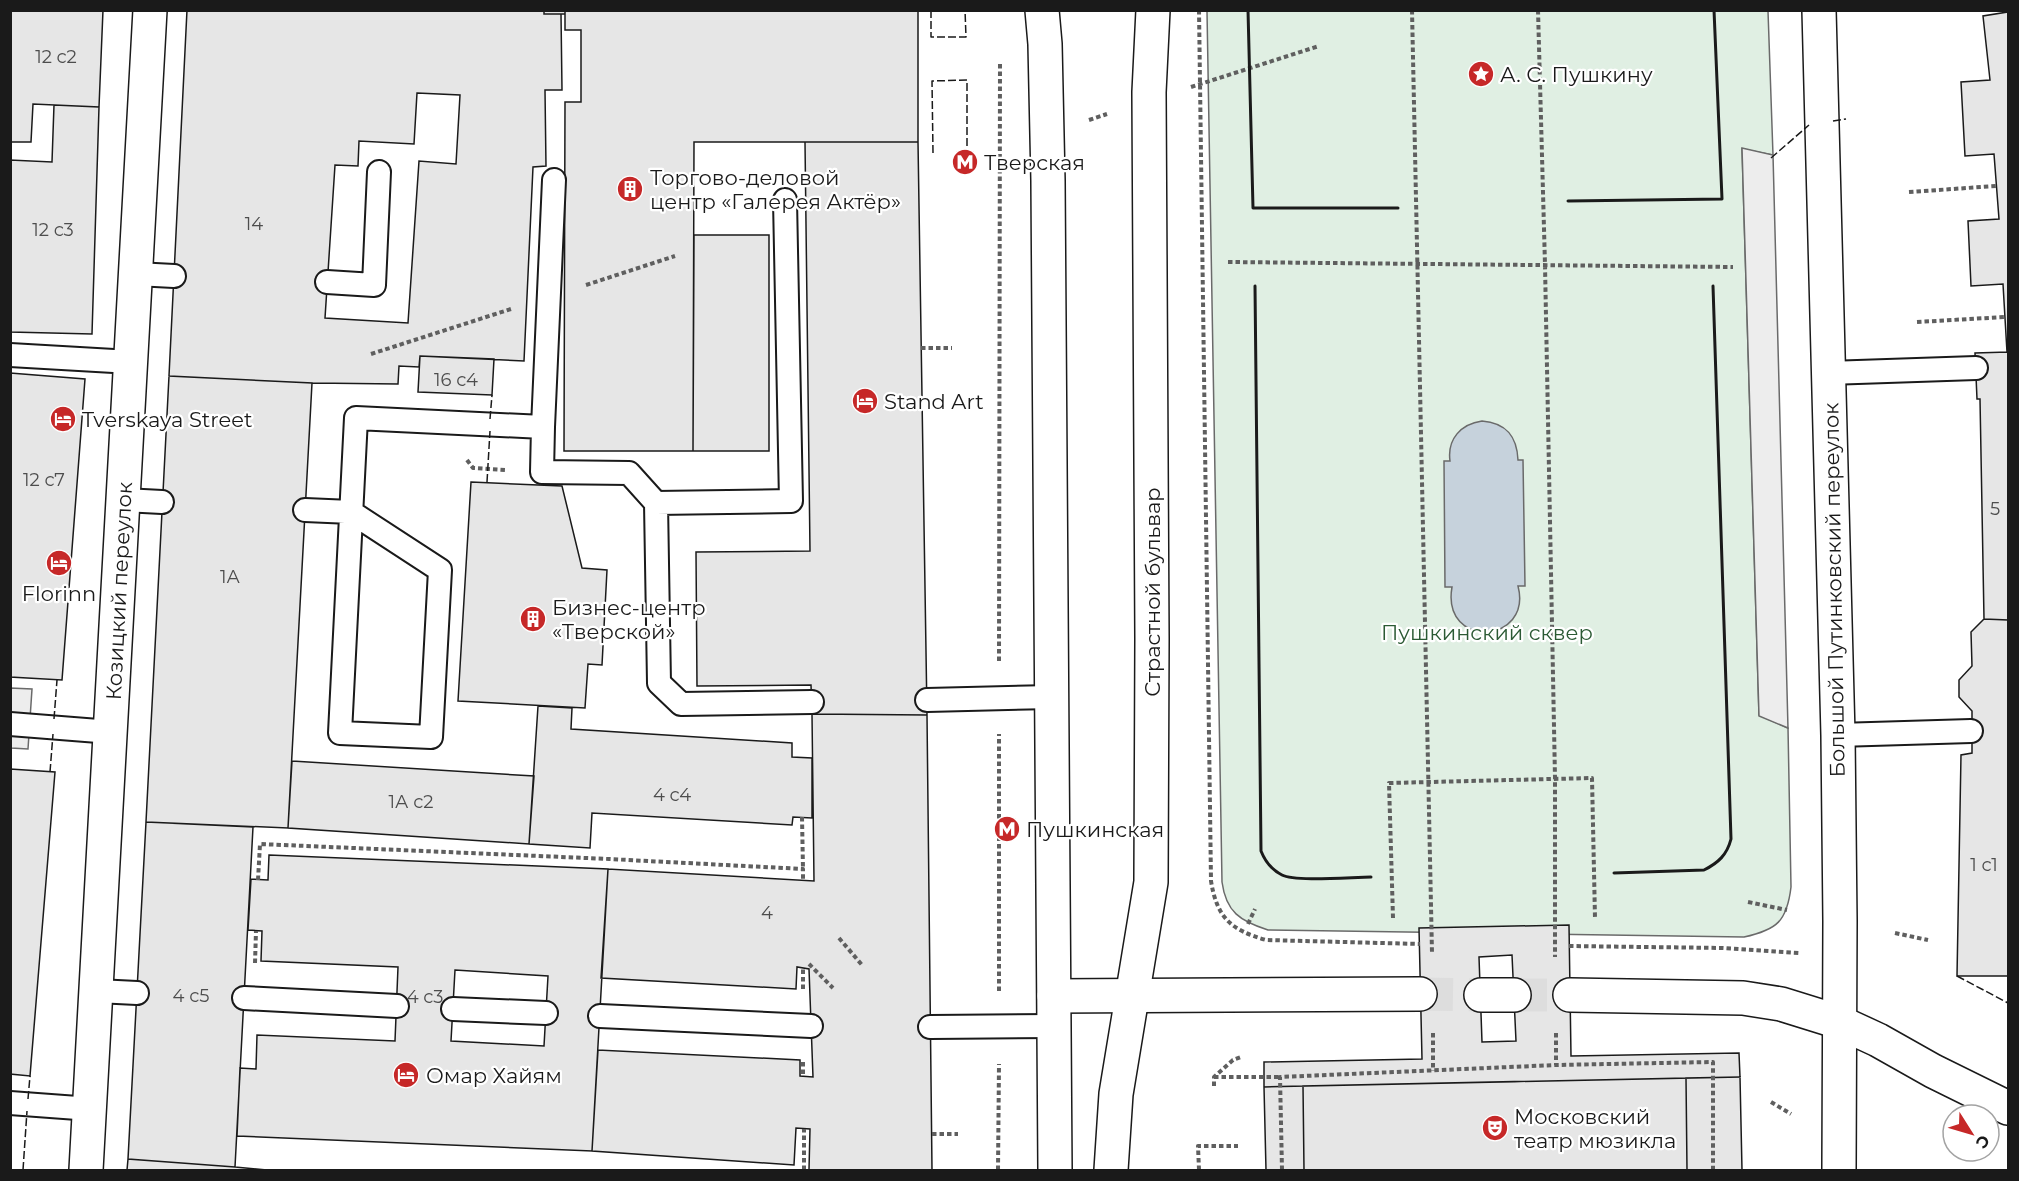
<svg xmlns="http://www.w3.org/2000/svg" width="2019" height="1181" viewBox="0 0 2019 1181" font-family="Montserrat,sans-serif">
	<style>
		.green { fill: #e0efe3; stroke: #6a6a6a; stroke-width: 1.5 }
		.parking { fill: #ededed; stroke: #6a6a6a; stroke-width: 1.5 }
		.water { fill: #c6d2dc; stroke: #6a6a6a; stroke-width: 1.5 }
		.building { fill: #e6e6e6; stroke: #1a1a1a; stroke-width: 1.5; fill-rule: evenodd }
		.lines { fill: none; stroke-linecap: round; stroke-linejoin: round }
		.tertiary-tunnel { stroke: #ddd; stroke-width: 33; stroke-dasharray: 33 16; stroke-linecap: butt }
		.service-casing { stroke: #1a1a1a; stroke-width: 26 }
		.minor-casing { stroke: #1a1a1a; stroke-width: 36 }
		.tertiary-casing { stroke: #1a1a1a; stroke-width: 36 }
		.secondary-casing { stroke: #1a1a1a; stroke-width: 36 }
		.path { stroke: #5f5f5f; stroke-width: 4; stroke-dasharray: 4.5 3; stroke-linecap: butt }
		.service { stroke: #fff; stroke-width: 22 }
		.minor { stroke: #fff; stroke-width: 33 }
		.tertiary { stroke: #fff; stroke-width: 33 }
		.secondary { stroke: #fff; stroke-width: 33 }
		.fence { stroke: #1a1a1a; stroke-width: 1.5; stroke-dasharray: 8 3; stroke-linecap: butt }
		.wall { stroke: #1a1a1a; stroke-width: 3 }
		.labels { text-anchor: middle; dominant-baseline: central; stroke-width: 4.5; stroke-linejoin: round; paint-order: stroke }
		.number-label { font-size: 18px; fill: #4d4d4d }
		.poi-label { font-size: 21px; fill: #1a1a1a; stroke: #fff; text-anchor: start }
		.street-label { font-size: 21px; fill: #1a1a1a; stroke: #fff }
		.park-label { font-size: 21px; fill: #2b5a34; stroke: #fff }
	</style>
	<rect width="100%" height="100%" fill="#fff"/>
	<path class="green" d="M 1207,11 L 1768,11 L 1773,155 L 1742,149 L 1759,715 L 1788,728 L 1791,887 C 1787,921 1777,930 1744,937 L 1268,930 C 1240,921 1226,912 1222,882 Z"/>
	<path class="parking" d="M 1742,148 L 1773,155 L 1788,728 L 1759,716 Z
		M 10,688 L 32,689 L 28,749 L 11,748 Z"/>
	<path class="water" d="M 1482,421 C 1507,423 1517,437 1518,460 L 1523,460 L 1525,586 L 1518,586 C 1533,644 1441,650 1452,587 L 1445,587 L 1444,461 L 1450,461 C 1447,439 1461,424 1482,421 Z"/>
	<path class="building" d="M 10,10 L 103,10 L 99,107 L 33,104 L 31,142 L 10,142 Z
		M 187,10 L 544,10 L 544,14 L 561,14 L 562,90 L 545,90 L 546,166 L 533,167 L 524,361 L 420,356 L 419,367 L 399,366 L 398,384 L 312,383 L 169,376 ZM 417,93 L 460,95 L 456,164 L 419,161 L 408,323 L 325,318 L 335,165 L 358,166 L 359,141 L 414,144 Z
		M 544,10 L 565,10 L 565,14 L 544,14 Z
		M 565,10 L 918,10 L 918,142 L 694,142 L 693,451 L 564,451 L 565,102 L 581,102 L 581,30 L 565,30 Z
		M 2008,12 L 2008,352 L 2007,352 L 2003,284 L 1971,286 L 1968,221 L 1999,219 L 1994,154 L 1965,156 L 1961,82 L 1990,80 L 1983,16 Z
		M 54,105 L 99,107 L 92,334 L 10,332 L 10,160 L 52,162 Z
		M 805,142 L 918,142 L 927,715 L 812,714 L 811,685 L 697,686 L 696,552 L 810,551 Z
		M 694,235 L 769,235 L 769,451 L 693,451 Z
		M 2008,352 L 2008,620 L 1984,619 L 1980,399 L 1977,399 L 1975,353 Z
		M 420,356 L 494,359 L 492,395 L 418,392 Z
		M 10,373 L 85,379 L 62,680 L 10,677 Z
		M 169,376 L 312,383 L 288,828 L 146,822 Z
		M 471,482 L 562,486 L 582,568 L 607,570 L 602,665 L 588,664 L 585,708 L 458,701 Z
		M 1984,619 L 2008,620 L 2008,976 L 1957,976 L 1961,755 L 1972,753 L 1972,711 L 1959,697 L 1959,680 L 1972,666 L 1971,632 Z
		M 538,706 L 572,708 L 571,729 L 792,743 L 792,757 L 812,758 L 812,818 L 793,817 L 792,825 L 592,813 L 590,848 L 529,844 Z
		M 812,714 L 927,715 L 932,1170 L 809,1170 L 810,1129 L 796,1128 L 794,1165 L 592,1151 L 598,1050 L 800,1060 L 800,1076 L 813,1077 L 809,969 L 797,967 L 796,989 L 601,978 L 608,869 L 814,881 Z
		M 292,761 L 534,776 L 529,844 L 288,828 Z
		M 10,769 L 55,772 L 30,1076 L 10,1074 Z
		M 146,822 L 253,827 L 235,1167 L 128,1159 Z
		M 269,855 L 608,869 L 592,1151 L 237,1136 L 240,1068 L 256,1069 L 257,1035 L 395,1041 L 398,967 L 261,961 L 262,931 L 248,930 L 251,879 L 268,880 ZM 455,970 L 548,976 L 544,1046 L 451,1041 Z
		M 1569,925 L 1571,1056 L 1739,1053 L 1740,1077 L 1264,1087 L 1264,1062 L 1422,1059 L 1419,928 ZM 1512,955 L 1516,1041 L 1482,1042 L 1479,957 Z
		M 1740,1077 L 1742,1170 L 1687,1170 L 1686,1078 Z
		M 1686,1078 L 1687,1170 L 1304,1170 L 1303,1086 Z
		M 1303,1086 L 1304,1170 L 1266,1170 L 1264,1087 Z
		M 128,1159 L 235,1167 L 267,1170 L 127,1170 Z"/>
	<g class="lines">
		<path class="tertiary-tunnel" d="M 1420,994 L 1481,995
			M 1514,995 L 1570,995"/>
		<g class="service-casing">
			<path id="service" d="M 785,200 L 791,501 L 656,503 L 659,683 L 681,704 L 812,702
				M 136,274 L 174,276
				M 327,282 L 374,285 L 379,172
				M 10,355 L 131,362
				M 1828,373 L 1976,368
				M 543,427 L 542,472 L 629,473 L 656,503
				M 124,500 L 162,502
				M 305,510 L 351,512 L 440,570 L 431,737 L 340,733 L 356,418 L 543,427 L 554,180
				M 927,700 L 1052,697
				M 10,724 L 111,732
				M 1838,735 L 1971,731
				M 97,991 L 137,993
				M 244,998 L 397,1006
				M 453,1009 L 546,1013
				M 600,1016 L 811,1026
				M 930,1027 L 1054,1026
				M 10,1103 L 91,1109"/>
		</g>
		<g class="minor-casing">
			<path id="minor" d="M 86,1170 L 150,10"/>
		</g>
		<g class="tertiary-casing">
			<path id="tertiary" d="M 1481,995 L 1514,995
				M 1570,995 L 1743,998 L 1781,1004 L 1839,1022 L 1878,1040 L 1933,1071 L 2008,1108
				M 1054,996 L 1420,994"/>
		</g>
		<g class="secondary-casing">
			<path id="secondary" d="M 1042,10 L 1045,44 L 1048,181 L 1055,1170
				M 1819,10 L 1838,735 L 1840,921 L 1839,1170
				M 1111,1170 L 1116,1094 L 1151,882 L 1152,639 L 1149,92 L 1153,10"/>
		</g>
		<path class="path" d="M 1199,10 L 1211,881 C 1217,918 1231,930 1266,940 L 1420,944
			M 1412,10 L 1432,953
			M 1538,10 L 1545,265 L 1555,778 L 1555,957
			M 1191,87 L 1319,46
			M 1089,120 L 1107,114
			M 1909,192 L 1996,186
			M 1228,262 L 1733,267
			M 586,285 L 675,256
			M 1917,322 L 2005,317
			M 921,348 L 952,348
			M 371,354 L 511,309
			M 467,460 L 473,468 L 506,470
			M 999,661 L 1000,62
			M 802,817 L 803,869
			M 258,880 L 260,844 L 609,859 L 803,869 L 803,880
			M 1748,902 L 1787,910
			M 1393,918 L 1389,783 L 1592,778 L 1595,918
			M 1248,924 L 1255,909
			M 1895,933 L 1928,940
			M 839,938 L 862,965
			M 1569,946 L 1723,948 L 1799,953
			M 255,963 L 256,931
			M 809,964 L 833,988
			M 803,989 L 803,968
			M 999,991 L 999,734
			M 1433,1033 L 1433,1071
			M 1556,1033 L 1556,1065
			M 803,1062 L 803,1077
			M 1214,1077 L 1280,1077
			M 1214,1086 L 1214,1077 L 1233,1060 L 1241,1057
			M 1771,1102 L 1791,1114
			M 932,1134 L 958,1134
			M 804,1170 L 804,1129
			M 998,1170 L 999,1064
			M 1199,1170 L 1198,1146 L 1238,1146
			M 1282,1170 L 1280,1077 L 1556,1065 L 1713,1062 L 1713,1170"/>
		<use href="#service" class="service"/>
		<use href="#minor" class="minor"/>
		<use href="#tertiary" class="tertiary"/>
		<use href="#secondary" class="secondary"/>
		<path class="fence" d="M 931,10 L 931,37 L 966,37 L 965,10
			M 1833,121 L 1846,119
			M 933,153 L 932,81 L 967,80 L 967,152
			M 1771,158 L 1809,125
			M 490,419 L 492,395
			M 487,482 L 490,431
			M 54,719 L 57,680
			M 50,772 L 53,734
			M 1957,976 L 2008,1003
			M 28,1099 L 30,1076
			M 23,1170 L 27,1111"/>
		<path class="wall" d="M 1248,10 L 1253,208 L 1398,208
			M 1568,201 L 1722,199 L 1714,10
			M 1255,286 L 1261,851 C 1265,861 1272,870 1282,875 C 1295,882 1353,877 1371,877
			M 1614,873 L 1704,870 C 1718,863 1727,855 1731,839 L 1713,286"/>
	</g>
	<defs>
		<g id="sight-disc" transform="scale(1.35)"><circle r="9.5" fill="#c62828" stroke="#fff"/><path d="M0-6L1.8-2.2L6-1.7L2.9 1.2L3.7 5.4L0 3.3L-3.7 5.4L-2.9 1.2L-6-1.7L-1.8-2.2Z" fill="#fff"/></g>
		<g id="metro-disc" transform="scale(1.35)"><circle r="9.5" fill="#c62828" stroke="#fff"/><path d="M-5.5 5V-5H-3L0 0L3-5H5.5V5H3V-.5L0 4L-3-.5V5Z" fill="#fff"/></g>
		<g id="building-disc" transform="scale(1.35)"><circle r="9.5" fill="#c62828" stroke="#fff"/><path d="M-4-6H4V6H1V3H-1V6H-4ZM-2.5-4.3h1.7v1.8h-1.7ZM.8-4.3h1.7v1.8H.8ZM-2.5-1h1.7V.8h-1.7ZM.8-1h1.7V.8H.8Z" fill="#fff"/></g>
		<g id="hotel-disc" transform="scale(1.35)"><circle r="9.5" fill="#c62828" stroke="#fff"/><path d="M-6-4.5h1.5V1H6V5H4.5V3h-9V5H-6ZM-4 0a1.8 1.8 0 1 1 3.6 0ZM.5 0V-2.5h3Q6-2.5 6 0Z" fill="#fff"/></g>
		<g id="theatre-disc" transform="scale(1.35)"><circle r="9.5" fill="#c62828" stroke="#fff"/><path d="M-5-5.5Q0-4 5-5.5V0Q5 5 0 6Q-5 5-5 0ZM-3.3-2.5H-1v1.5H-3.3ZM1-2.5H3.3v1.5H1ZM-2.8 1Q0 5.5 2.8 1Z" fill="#fff"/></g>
	</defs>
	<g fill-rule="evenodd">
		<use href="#sight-disc" x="1481" y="74"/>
		<use href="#metro-disc" x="965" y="162"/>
		<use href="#building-disc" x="630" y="189"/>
		<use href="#hotel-disc" x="865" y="401"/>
		<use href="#hotel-disc" x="63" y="419"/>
		<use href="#hotel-disc" x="59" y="563"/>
		<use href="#building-disc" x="533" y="619"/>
		<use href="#metro-disc" x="1007" y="829"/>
		<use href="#hotel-disc" x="406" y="1075"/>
		<use href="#theatre-disc" x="1495" y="1128"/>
	</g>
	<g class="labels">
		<g class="number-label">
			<text x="56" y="57">12 с2</text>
			<text x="254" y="224">14</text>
			<text x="53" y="230">12 с3</text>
			<text x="456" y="380">16 с4</text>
			<text x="44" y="480">12 с7</text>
			<text x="1995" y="509">5</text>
			<text x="230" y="577">1А</text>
			<text x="672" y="795">4 с4</text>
			<text x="411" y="802">1А с2</text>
			<text x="1984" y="865">1 с1</text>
			<text x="767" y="913">4</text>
			<text x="191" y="996">4 с5</text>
			<text x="425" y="997">4 с3</text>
		</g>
		<g class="poi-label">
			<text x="1500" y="74">А. С. Пушкину</text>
			<text x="984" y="162">Тверская</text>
			<text x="650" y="177">Торгово-деловой<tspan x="650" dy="24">центр «Галерея Актёр»</tspan></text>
			<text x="884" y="401">Stand Art</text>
			<text x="82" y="419">Tverskaya Street</text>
			<text x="59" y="593" text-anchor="middle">Florinn</text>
			<text x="552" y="607">Бизнес-центр<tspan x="552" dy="24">«Тверской»</tspan></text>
			<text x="1026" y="829">Пушкинская</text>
			<text x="426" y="1075">Омар Хайям</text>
			<text x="1514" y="1116">Московский<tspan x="1514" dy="24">театр мюзикла</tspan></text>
		</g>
		<g class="street-label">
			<text transform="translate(1834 590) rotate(-91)">Большой Путинковский переулок</text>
			<text transform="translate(119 591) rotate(-87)">Козицкий переулок</text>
			<text transform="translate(1152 592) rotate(-90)">Страстной бульвар</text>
		</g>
		<g class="park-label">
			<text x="1487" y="632">Пушкинский сквер</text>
		</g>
	</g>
	<rect width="2019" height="1181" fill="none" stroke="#1a1a1a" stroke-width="24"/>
	<g transform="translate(1971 1133) rotate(127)"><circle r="28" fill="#ffffff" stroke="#a3a3a3" stroke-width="1.5"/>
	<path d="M0-4.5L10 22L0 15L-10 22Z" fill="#c62828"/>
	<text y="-9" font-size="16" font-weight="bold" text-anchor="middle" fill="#1a1a1a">С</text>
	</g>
</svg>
